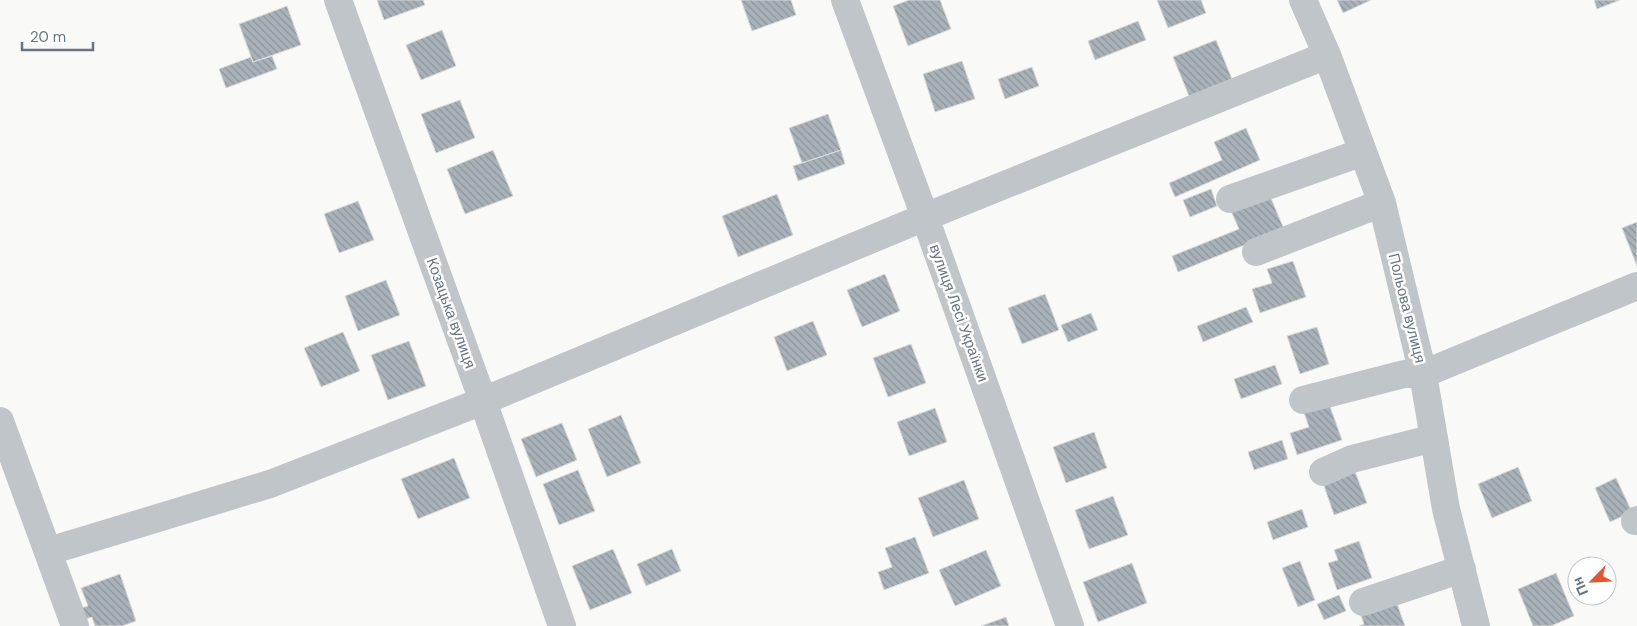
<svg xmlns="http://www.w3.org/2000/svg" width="1637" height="626" viewBox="0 0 1637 626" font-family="'DM Sans',sans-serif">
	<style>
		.building { fill: url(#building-back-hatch); stroke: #dbdbd9 }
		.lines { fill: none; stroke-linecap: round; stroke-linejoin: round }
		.minor { stroke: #c0c5c9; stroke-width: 28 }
		.labels { text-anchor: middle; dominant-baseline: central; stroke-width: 5; stroke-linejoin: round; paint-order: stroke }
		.street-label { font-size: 15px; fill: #657581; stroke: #fff }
	</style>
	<defs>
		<pattern id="building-back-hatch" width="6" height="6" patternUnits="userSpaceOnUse" patternTransform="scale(1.25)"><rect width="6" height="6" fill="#a9b2b8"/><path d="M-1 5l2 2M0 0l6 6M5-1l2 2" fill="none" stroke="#8d959b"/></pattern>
	</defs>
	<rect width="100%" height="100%" fill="#f9f9f7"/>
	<path class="building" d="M 377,0 L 423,0 L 425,5 L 384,20 Z
		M 741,0 L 791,0 L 796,15 L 752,31 Z
		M 909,0 L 940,0 L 951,29 L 908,46 L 893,6 Z
		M 1157,0 L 1201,0 L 1206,13 L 1168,28 Z
		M 1337,0 L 1371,0 L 1343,13 Z
		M 1594,0 L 1620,0 L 1597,9 Z
		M 287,6 L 301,45 L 253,62 L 239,24 Z
		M 1138,21 L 1146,40 L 1095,60 L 1088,41 Z
		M 442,30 L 456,66 L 421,80 L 406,45 Z
		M 1216,40 L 1232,79 L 1189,96 L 1173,57 Z
		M 272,56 L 277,69 L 226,88 L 219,69 L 251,57 L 253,62 Z
		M 962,61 L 975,99 L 935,112 L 923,74 Z
		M 1032,67 L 1039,86 L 1005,99 L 998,79 Z
		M 460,100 L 475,138 L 436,153 L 421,114 Z
		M 828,114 L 841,150 L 802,163 L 789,128 Z
		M 1246,128 L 1260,160 L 1175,197 L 1169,183 L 1222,160 L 1214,142 Z
		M 493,150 L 513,196 L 465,214 L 447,169 Z
		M 841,150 L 845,164 L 798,181 L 793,166 Z
		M 1211,189 L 1217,206 L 1190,217 L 1183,200 Z
		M 777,194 L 793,235 L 738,257 L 722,216 Z
		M 1270,196 L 1284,229 L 1178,272 L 1172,256 L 1239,229 L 1231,211 Z
		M 358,201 L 374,240 L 339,253 L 324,214 Z
		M 1637,222 L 1637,266 L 1622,228 Z
		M 1293,261 L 1306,297 L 1260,313 L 1252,289 L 1272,283 L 1267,269 Z
		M 885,274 L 900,311 L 862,327 L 847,290 Z
		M 386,280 L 400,315 L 358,331 L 345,296 Z
		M 1045,294 L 1059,330 L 1022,344 L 1008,308 Z
		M 1246,307 L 1253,322 L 1203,342 L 1197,326 Z
		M 1091,313 L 1098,330 L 1068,342 L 1061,325 Z
		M 813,321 L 827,355 L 787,371 L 774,337 Z
		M 1317,327 L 1329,364 L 1300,374 L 1287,336 Z
		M 343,332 L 360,371 L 321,387 L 304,348 Z
		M 409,341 L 426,386 L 388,400 L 371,355 Z
		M 911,344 L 926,383 L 888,397 L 873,358 Z
		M 1275,365 L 1282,384 L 1241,399 L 1234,379 Z
		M 1328,401 L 1342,440 L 1297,455 L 1290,433 L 1309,427 L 1303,410 Z
		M 935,408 L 947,442 L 909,456 L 897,422 Z
		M 621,415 L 641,463 L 607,477 L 588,429 Z
		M 562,423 L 577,460 L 536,477 L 521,439 Z
		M 1094,432 L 1107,468 L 1066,483 L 1053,447 Z
		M 1282,440 L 1288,459 L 1254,470 L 1248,452 Z
		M 454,458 L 470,498 L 418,519 L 401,479 Z
		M 1518,467 L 1532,501 L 1492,518 L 1478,484 Z
		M 1354,469 L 1367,503 L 1334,515 L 1322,480 Z
		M 578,470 L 595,511 L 559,525 L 543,484 Z
		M 1616,478 L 1632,512 L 1610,522 L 1595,488 Z
		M 964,480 L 979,519 L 933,537 L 918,498 Z
		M 1113,496 L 1128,535 L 1089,549 L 1075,510 Z
		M 1302,509 L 1308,527 L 1273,540 L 1267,522 Z
		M 915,537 L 929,573 L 884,590 L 878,572 L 892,567 L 885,548 Z
		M 1359,541 L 1372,578 L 1337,590 L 1328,563 L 1338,560 L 1334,550 Z
		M 613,549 L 632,593 L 590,610 L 572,566 Z
		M 672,549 L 681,571 L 646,586 L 637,564 Z
		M 986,550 L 1001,586 L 955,606 L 939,570 Z
		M 1300,561 L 1315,600 L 1298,607 L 1282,568 Z
		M 1132,563 L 1147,603 L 1098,622 L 1083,582 Z
		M 1556,573 L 1574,616 L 1551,626 L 1533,626 L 1518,589 Z
		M 120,574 L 136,621 L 122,626 L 95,626 L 92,617 L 85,619 L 81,608 L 88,606 L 81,588 Z
		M 1339,595 L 1346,611 L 1324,620 L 1317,604 Z
		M 1395,598 L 1405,626 L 1359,626 L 1364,624 L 1359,610 Z
		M 1006,617 L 1009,626 L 981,626 Z"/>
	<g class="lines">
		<path class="minor" d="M 338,0 L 483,401 L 562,626
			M 845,0 L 925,217 L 1070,626
			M 1303,0 L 1327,55 L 1382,203 L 1423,374 L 1446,509 L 1476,626
			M 1230,199 L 1363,152
			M 1256,252 L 1382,203
			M 1303,400 L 1404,374 L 1423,374 L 1637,286
			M 0,421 L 75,626
			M 1323,472 L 1352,459 L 1434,438
			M 1635,521 L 1637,520
			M 49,551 L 270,484 L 483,401 L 925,217 L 1327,55
			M 1363,602 L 1462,569"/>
	</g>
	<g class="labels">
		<g class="street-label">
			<text transform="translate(1407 308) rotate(76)">Польова вулиця</text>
			<text transform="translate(451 313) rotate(70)">Козацька вулиця</text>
			<text transform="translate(959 313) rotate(70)">вулиця Лесі Українки</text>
		</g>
	</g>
	<g transform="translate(1592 581) rotate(246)"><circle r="24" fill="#ffffff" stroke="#c1c8cd"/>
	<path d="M0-4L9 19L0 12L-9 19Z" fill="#e1572f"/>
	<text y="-8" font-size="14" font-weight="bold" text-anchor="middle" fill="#657581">Пн</text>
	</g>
	<path d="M22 42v8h71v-8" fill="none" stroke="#657581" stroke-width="2.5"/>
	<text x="30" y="42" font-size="15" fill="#657581" stroke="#ffffff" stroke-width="4" paint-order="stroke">20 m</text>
</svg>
